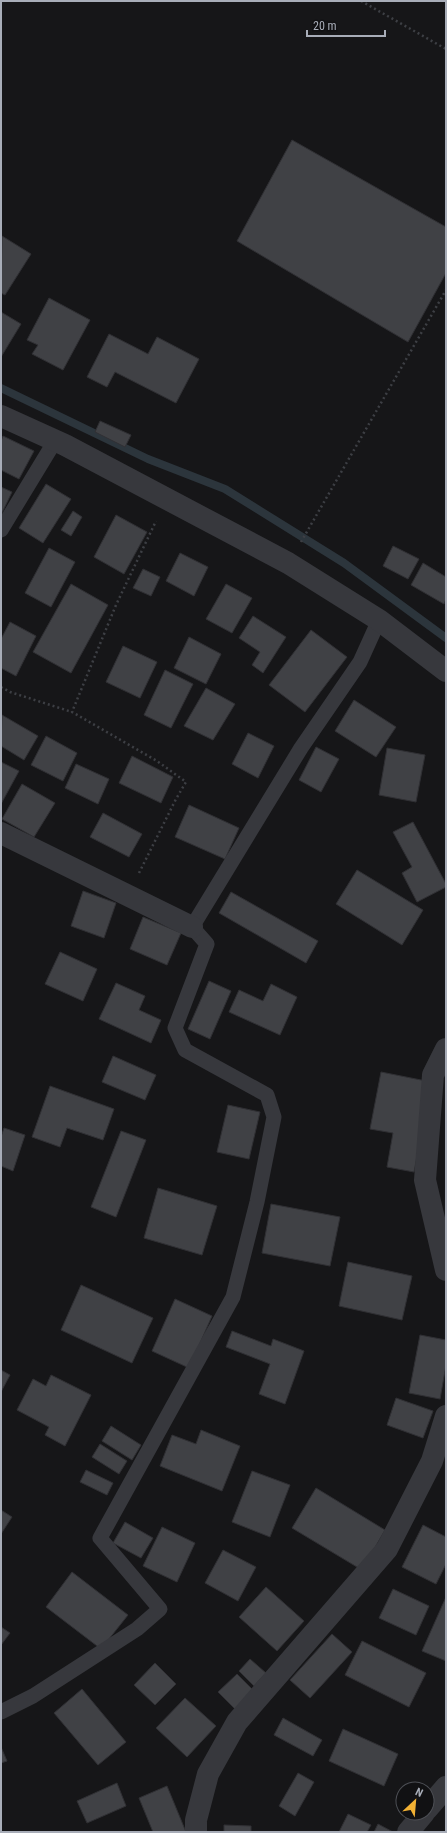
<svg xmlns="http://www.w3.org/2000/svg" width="447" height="1833" viewBox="0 0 447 1833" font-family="'Roboto Condensed',sans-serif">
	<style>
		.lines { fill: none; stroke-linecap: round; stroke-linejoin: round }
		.stream { stroke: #2c353c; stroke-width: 8 }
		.building { fill: #404145; stroke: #303034 }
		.path { stroke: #3d3f44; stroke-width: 2.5; stroke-dasharray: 2 3; stroke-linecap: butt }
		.lane { stroke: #37383d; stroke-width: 15 }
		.street { stroke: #37383d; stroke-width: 22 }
	</style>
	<rect width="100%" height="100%" fill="#161618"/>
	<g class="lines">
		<path class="stream" d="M 1,388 L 148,459 L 225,489 L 344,563 L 446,638"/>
	</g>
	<path class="building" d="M 292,140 L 446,227 L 446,273 L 408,342 L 237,241 Z
		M 2,236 L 31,254 L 5,295 L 1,293 Z
		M 49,298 L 90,320 L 63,370 L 32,354 L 38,345 L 27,340 Z
		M 1,312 L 21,324 L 1,357 Z
		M 109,334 L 148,354 L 157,337 L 199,359 L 176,403 L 115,372 L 107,387 L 87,377 Z
		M 100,421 L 131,435 L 125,447 L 95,432 Z
		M 3,436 L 34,451 L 19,479 L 1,470 L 1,441 Z
		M 46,484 L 71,499 L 43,543 L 19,528 Z
		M 1,487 L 12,492 L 1,515 Z
		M 73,511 L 82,517 L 71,536 L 61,530 Z
		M 116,515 L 147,532 L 124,574 L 94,557 Z
		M 393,546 L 419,559 L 408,579 L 383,566 Z
		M 49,548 L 75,562 L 51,607 L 25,593 Z
		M 180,553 L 208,567 L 194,596 L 166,581 Z
		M 423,563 L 446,577 L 446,599 L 444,604 L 411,585 Z
		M 143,569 L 160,577 L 151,596 L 133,588 Z
		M 71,584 L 108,605 L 71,673 L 33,652 Z
		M 226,584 L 252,598 L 232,633 L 206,619 Z
		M 253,616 L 286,637 L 263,673 L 252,665 L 260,652 L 239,638 Z
		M 10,622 L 36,636 L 16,676 L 1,668 L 1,639 Z
		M 311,630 L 347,657 L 305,712 L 269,685 Z
		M 189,637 L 221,654 L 206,684 L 174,668 Z
		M 123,646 L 157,662 L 140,698 L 106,682 Z
		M 165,670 L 193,684 L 171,728 L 144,715 Z
		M 206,688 L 235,704 L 213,740 L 184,726 Z
		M 354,700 L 396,727 L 376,757 L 335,731 Z
		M 2,715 L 38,736 L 24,760 L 1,746 Z
		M 248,733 L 274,746 L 258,778 L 232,764 Z
		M 46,736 L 77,753 L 63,781 L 31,765 Z
		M 316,747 L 339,759 L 321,792 L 299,780 Z
		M 387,748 L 425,755 L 416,802 L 379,795 Z
		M 132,756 L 173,777 L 161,803 L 119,783 Z
		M 1,762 L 19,771 L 1,804 Z
		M 76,764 L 109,779 L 98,804 L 65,788 Z
		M 22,784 L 55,803 L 34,837 L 2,819 Z
		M 189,805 L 239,828 L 225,859 L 175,837 Z
		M 103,813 L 142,834 L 129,857 L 90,837 Z
		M 413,822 L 446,884 L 446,887 L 417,902 L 402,873 L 412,867 L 393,832 Z
		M 357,870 L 423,910 L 402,945 L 336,904 Z
		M 83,891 L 116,903 L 104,938 L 71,926 Z
		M 231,892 L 318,941 L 306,963 L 219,913 Z
		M 143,917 L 181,933 L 167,965 L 130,949 Z
		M 60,952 L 97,969 L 83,1001 L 45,984 Z
		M 209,981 L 231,991 L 210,1039 L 188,1029 Z
		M 116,983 L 145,996 L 139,1010 L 161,1020 L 151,1043 L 99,1019 Z
		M 271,984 L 297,997 L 280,1035 L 229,1012 L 239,990 L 263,1001 Z
		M 113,1056 L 156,1075 L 145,1100 L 102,1082 Z
		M 381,1072 L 431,1082 L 414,1172 L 387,1167 L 393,1133 L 370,1129 Z
		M 50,1086 L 114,1109 L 103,1140 L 67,1128 L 60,1147 L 32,1137 Z
		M 228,1105 L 260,1112 L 249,1159 L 217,1152 Z
		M 4,1128 L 25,1135 L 13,1171 L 1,1166 L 1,1137 Z
		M 121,1131 L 146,1140 L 116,1217 L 91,1207 Z
		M 158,1188 L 217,1206 L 202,1255 L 144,1238 Z
		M 271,1204 L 340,1217 L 330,1266 L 262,1253 Z
		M 348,1262 L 412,1276 L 402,1320 L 339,1306 Z
		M 81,1285 L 153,1318 L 132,1363 L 61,1330 Z
		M 175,1299 L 212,1316 L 189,1368 L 152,1351 Z
		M 232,1331 L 271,1346 L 273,1339 L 304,1351 L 285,1404 L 259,1394 L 270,1364 L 226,1347 Z
		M 420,1335 L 446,1340 L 446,1365 L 440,1399 L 409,1393 Z
		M 1,1370 L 10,1375 L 1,1392 Z
		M 51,1375 L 91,1395 L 65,1446 L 45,1435 L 49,1427 L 17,1410 L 33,1379 L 46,1386 Z
		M 396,1398 L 433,1411 L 423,1438 L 387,1425 Z
		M 111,1426 L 141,1445 L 132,1460 L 102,1441 Z
		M 201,1430 L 240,1446 L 222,1491 L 160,1466 L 172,1435 L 196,1444 Z
		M 100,1444 L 127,1461 L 119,1474 L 92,1457 Z
		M 86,1470 L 113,1483 L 107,1495 L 80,1482 Z
		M 252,1471 L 290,1485 L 270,1537 L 232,1522 Z
		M 316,1488 L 385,1530 L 362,1570 L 292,1528 Z
		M 1,1510 L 12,1517 L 1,1534 Z
		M 125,1522 L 153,1538 L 141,1558 L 113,1543 Z
		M 423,1525 L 446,1537 L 446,1564 L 436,1584 L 402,1567 Z
		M 162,1527 L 195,1543 L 177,1582 L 143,1566 Z
		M 223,1550 L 256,1567 L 238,1601 L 205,1583 Z
		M 72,1572 L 128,1615 L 101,1649 L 46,1607 Z
		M 266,1587 L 304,1621 L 277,1651 L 239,1617 Z
		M 393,1589 L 429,1606 L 416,1635 L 379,1618 Z
		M 446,1597 L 446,1661 L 422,1651 Z
		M 1,1627 L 10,1633 L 1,1645 Z
		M 332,1634 L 352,1652 L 310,1698 L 290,1680 Z
		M 362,1641 L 426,1673 L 409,1707 L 345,1675 Z
		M 250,1659 L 266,1673 L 254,1686 L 239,1671 Z
		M 155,1663 L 176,1684 L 155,1705 L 134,1685 Z
		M 237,1674 L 254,1691 L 235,1709 L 218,1692 Z
		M 82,1689 L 126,1742 L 98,1765 L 54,1713 Z
		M 185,1698 L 216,1726 L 187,1757 L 156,1728 Z
		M 283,1718 L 322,1740 L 313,1756 L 274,1735 Z
		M 343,1729 L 398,1754 L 384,1786 L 329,1761 Z
		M 1,1747 L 7,1761 L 1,1763 Z
		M 298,1773 L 314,1782 L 295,1816 L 279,1806 Z
		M 117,1783 L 126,1806 L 87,1823 L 77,1801 Z
		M 167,1786 L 186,1832 L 153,1832 L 139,1798 Z
		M 348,1814 L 371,1825 L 367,1832 L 339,1832 Z
		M 378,1824 L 393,1832 L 374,1832 Z
		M 224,1825 L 251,1826 L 251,1832 L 224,1832 Z"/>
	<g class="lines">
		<path class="path" d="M 361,1 L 446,49
			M 301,542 L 446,290
			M 1,687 L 10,692 L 72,712
			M 139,873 L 176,799 L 186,782 L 157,761 L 72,712 L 116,605 L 156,521"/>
		<path class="lane" d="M 1,530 L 55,441
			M 1,1712 L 33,1696 L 137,1629 L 160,1609 L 100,1538 L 233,1297 L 257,1202 L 274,1117 L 267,1095 L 185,1050 L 175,1028 L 207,944 L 192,927 L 301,748 L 360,662 L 379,620"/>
		<path class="street" d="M 1,416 L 65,445 L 288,563 L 379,620 L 446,671
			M 1,833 L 192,927
			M 446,1049 L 433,1075 L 425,1180 L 446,1270
			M 427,1809 L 446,1787
			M 196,1832 L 196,1820 L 208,1774 L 237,1722 L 387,1549 L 432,1461 L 446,1416
			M 408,1832 L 424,1813"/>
	</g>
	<rect width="447" height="1833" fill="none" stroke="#a8adb8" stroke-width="4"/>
	<g transform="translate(415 1801) rotate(26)"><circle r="19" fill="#111113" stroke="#4d4f55"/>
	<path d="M0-3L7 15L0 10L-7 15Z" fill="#f2b134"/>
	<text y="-6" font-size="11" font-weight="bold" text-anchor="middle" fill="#a8adb8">N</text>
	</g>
	<path d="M307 30v6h78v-6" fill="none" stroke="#a8adb8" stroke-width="2"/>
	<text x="313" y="30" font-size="12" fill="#a8adb8" stroke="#111113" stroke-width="3" paint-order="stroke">20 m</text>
</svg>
